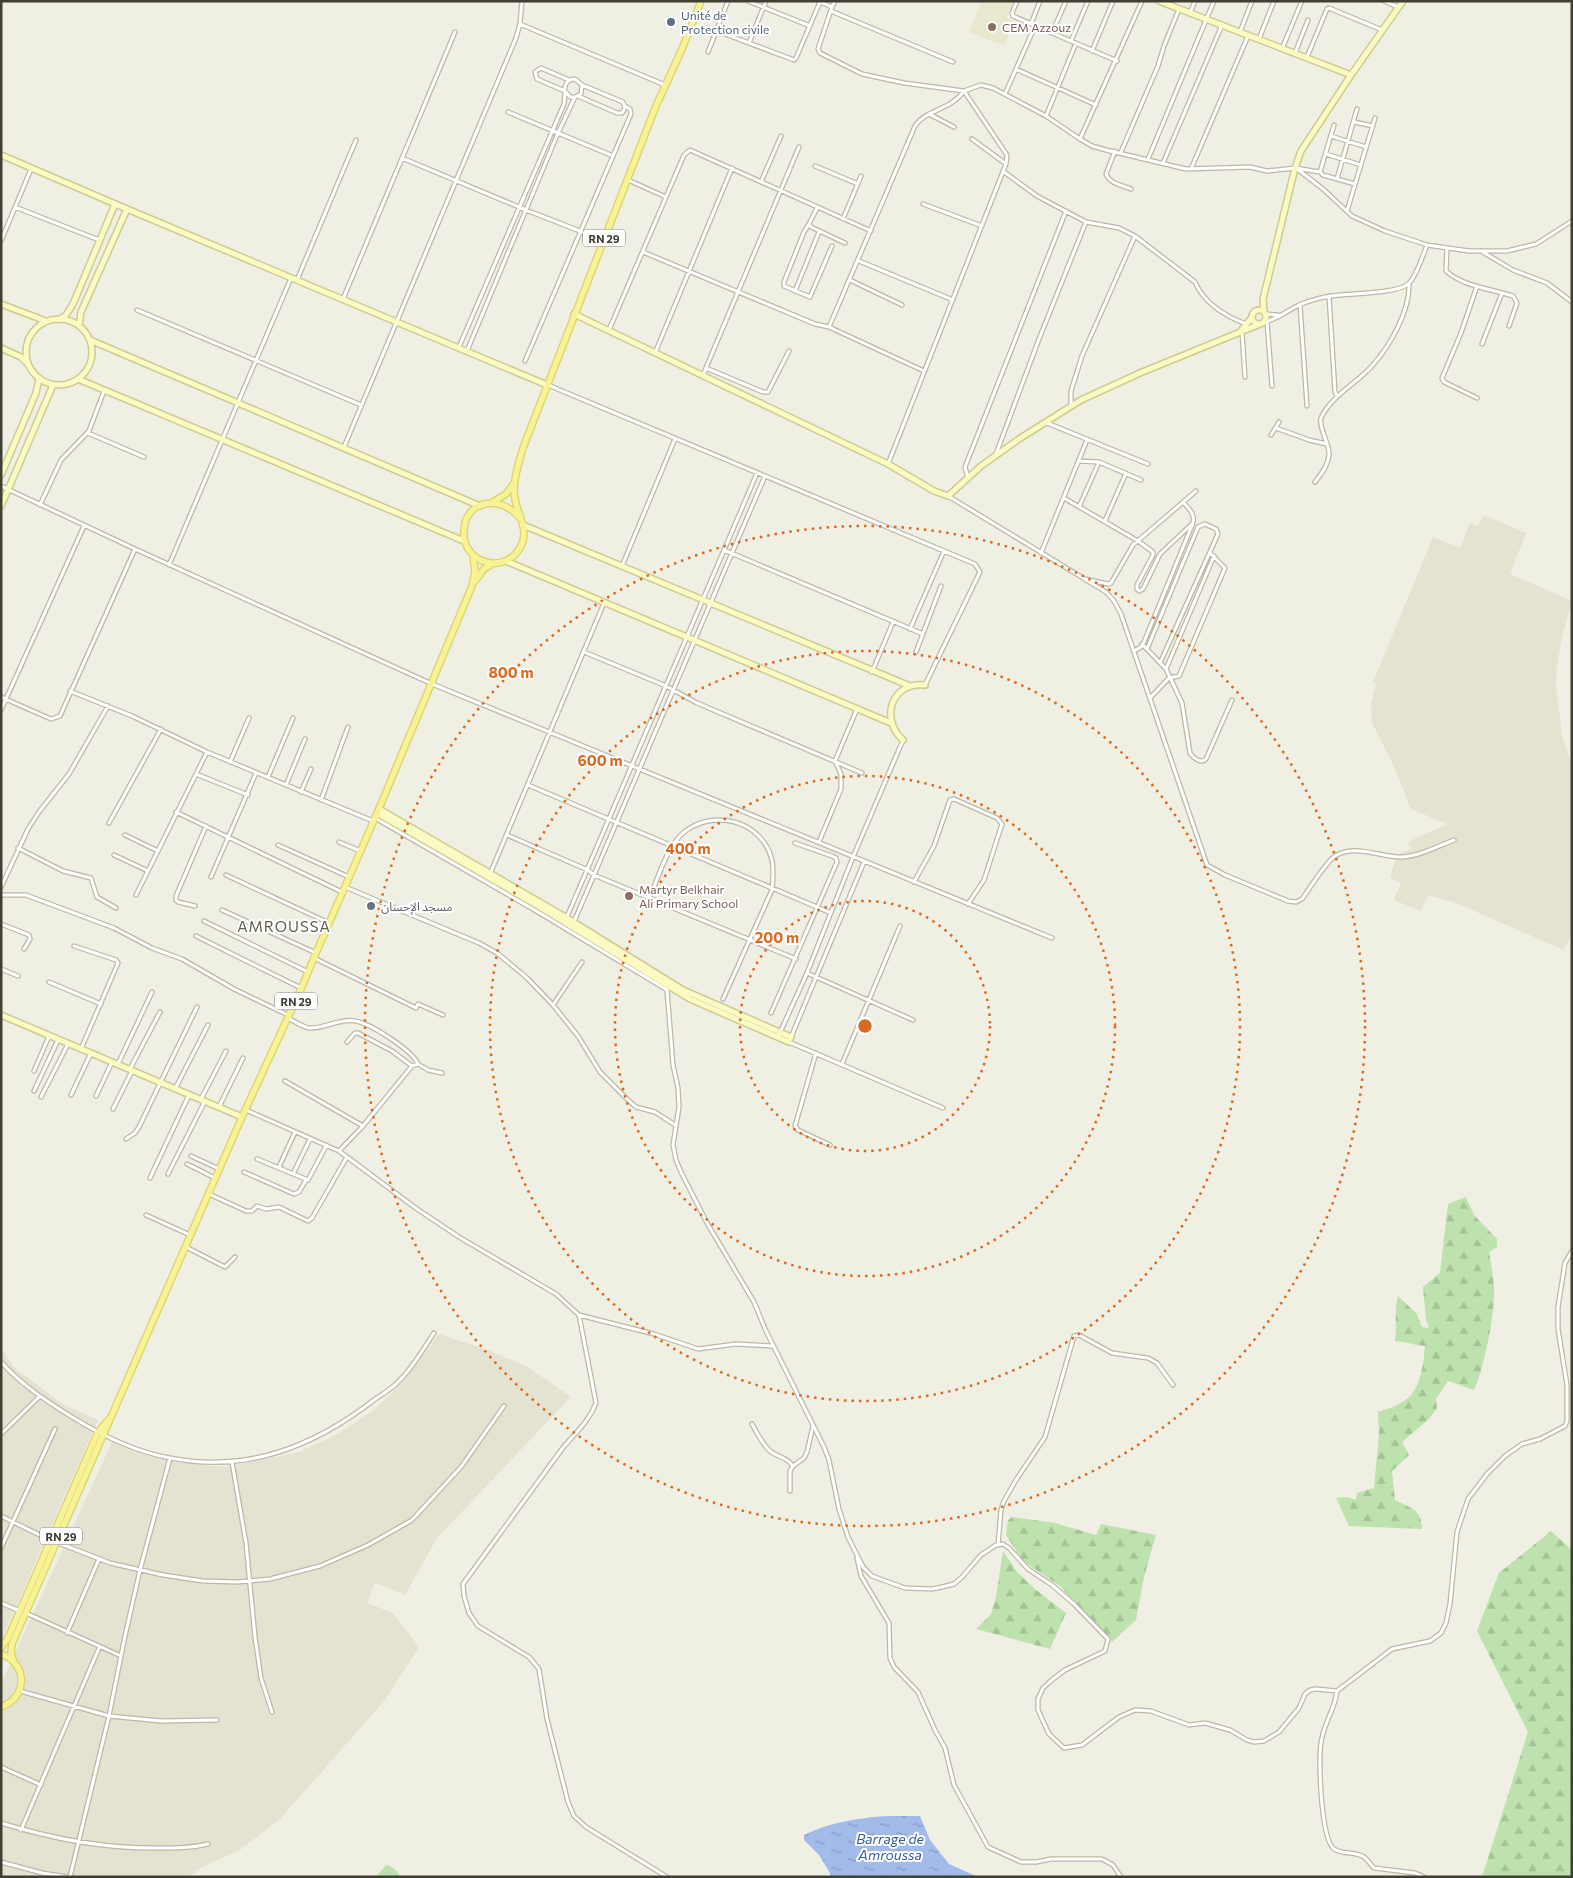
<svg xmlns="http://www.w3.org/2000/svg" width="1573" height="1878" viewBox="0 0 1573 1878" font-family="Commissioner,'Noto Sans Arabic',sans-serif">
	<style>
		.residential { fill: #e4e2d1 }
		.education { fill: #e9e7cd }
		.forest { fill: url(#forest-firs) }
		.water { fill: url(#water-ripples) }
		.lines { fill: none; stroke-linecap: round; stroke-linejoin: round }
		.street-casing { stroke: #bbb8a6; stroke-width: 5.5 }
		.secondary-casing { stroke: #cdcc95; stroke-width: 8 }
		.primary-casing { stroke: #dad367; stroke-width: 8 }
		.street { stroke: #fff; stroke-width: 3 }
		.secondary { stroke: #fafac2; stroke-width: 5 }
		.primary { stroke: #f7f295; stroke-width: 5.5 }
		.ring { fill: none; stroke: #da6921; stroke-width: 2.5; stroke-dasharray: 2.5 5 }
		.service-dot { fill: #5c6f8a; stroke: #fff; stroke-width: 2 }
		.education-dot { fill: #8d6e63; stroke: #fff; stroke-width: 2 }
		.worship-dot { fill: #6b7280; stroke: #fff; stroke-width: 2 }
		.labels { text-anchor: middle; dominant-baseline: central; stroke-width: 4; stroke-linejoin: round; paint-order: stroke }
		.shield { fill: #fff; stroke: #7a7971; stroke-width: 1 }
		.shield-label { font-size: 11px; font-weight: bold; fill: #413f34 }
		.service-label { font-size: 12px; fill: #4e5e75; stroke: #fff; text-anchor: start }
		.education-label { font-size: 12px; fill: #785e54; stroke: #fff; text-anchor: start }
		.worship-label { font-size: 12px; fill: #5b616d; stroke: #fff; text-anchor: start }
		.water-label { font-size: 14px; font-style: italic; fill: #355ba5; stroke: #fff }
		.quarter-label { font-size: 15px; letter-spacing: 1px; fill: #635f4c; stroke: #fff }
		.centre { fill: #da6921; stroke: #fff; stroke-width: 2.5 }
		.ring-label { font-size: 15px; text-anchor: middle; font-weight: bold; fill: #da6921; stroke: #fff; stroke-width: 4; stroke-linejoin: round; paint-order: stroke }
	</style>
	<defs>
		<pattern id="forest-firs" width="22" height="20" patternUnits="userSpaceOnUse" patternTransform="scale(1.25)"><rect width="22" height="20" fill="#bee2ae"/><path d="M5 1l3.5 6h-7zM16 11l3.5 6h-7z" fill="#a4c396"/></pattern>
		<pattern id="water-ripples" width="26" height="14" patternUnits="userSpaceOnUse" patternTransform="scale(1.25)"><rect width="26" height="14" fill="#a2bbea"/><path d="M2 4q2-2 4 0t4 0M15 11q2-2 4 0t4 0" fill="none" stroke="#8699be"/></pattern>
	</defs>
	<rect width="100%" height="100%" fill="#f0efe3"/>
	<path class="residential" d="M 1484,515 L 1526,533 L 1510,574 L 1572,601 L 1562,638 L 1557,665 L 1556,684 L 1562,736 L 1572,764 L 1572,933 L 1564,950 L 1456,903 L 1428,895 L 1421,911 L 1394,900 L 1401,883 L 1390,878 L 1397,855 L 1412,849 L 1408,842 L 1447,824 L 1411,809 L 1394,766 L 1372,723 L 1371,704 L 1376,684 L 1373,682 L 1433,537 L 1460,548 L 1470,523 L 1478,526 Z
		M 439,1334 L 490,1351 L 528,1367 L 571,1397 L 437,1538 L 405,1595 L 375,1583 L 367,1603 L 393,1613 L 419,1647 L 385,1700 L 280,1819 L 240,1850 L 200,1868 L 189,1877 L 1,1877 L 1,1684 L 112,1442 L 139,1454 L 172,1462 L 226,1467 L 298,1452 L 336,1435 L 375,1409 L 403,1382 Z
		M 1,1348 L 15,1368 L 62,1404 L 98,1420 L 1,1641 Z"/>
	<path class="education" d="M 982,1 L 1013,1 L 1006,18 L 1014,21 L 1004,46 L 969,32 Z"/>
	<path class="forest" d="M 1466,1197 L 1474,1215 L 1497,1239 L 1497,1247 L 1489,1252 C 1491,1263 1493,1275 1494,1287 C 1495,1314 1485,1365 1474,1390 L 1448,1381 L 1436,1399 L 1437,1408 L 1429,1419 L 1402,1442 L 1409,1455 L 1392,1471 L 1395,1500 C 1410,1508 1422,1509 1422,1529 L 1349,1526 L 1336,1498 L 1347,1497 L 1356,1500 L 1357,1493 L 1374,1488 L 1379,1433 L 1378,1412 C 1386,1409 1394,1407 1401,1403 C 1421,1392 1423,1367 1425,1346 C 1414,1345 1406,1342 1395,1341 C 1397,1326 1394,1311 1398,1296 L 1417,1314 L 1422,1327 L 1429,1328 L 1426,1320 L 1423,1287 L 1440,1273 L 1448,1204 Z
		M 1012,1517 L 1055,1523 L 1096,1535 L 1101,1524 L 1156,1535 L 1144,1577 L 1136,1620 L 1112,1642 L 1060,1586 L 1023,1561 L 1006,1535 L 1008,1520 Z
		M 1551,1531 L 1572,1550 L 1572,1877 L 1482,1877 L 1528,1732 L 1477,1631 L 1499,1573 Z
		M 1003,1551 L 1017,1572 L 1035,1589 L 1066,1613 L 1050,1649 L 976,1629 L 991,1614 L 996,1597 Z
		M 386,1865 C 391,1865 399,1872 400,1877 L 376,1877 Z"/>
	<path class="water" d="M 888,1816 L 920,1816 L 930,1840 L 949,1864 L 976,1876 L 830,1877 L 830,1873 L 819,1855 L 804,1840 L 804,1835 C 831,1822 858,1818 888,1816 Z"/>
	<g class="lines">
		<g class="street-casing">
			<path id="street" d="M 748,1 L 810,26
				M 818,1 L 832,7 L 835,1
				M 1017,1 L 1012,13 L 1013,16 L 1117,61
				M 1142,1 L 1080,139 L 1092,146 L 1106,150 L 1186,169 L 1250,167 L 1267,171 L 1295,168 L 1320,172
				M 1384,1 L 1398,7
				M 832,7 L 818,49 L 820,53 L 862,74 L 904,83 L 964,91 L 981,85 L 993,88 L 1046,116 L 1080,139
				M 831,11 L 953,62
				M 1190,13 L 1195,1
				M 520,24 L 665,85
				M 1031,24 L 1040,1
				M 717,31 L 794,60 L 796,58 L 820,2
				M 1240,32 L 1252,1
				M 1052,33 L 1066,1
				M 1259,39 L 1274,1
				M 1071,41 L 1088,1
				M 749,43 L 766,1
				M 1282,49 L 1301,3
				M 1092,51 L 1113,1
				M 708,52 L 728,1
				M 1295,53 L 1308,20
				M 1307,57 L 1327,9 L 1329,8 L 1382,30
				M 1016,69 L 1096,105
				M 565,91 C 564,84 568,79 575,79 L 582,85 L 581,94 L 575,97 L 570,97 L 565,91 L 537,79 L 535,72 L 541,68 L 569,80
				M 1005,94 L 1035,26
				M 578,96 L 617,113 L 622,113 L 625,108 L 623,102 L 582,85
				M 508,112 L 613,156
				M 929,114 L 954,127
				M 1046,116 L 1076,43
				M 1354,122 L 1373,126
				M 1334,125 L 1320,172 L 1323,175 L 1355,184
				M 1331,136 L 1366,147
				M 972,139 L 1006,164
				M 1115,151 L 1106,174 C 1110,184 1122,185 1131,189
				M 1121,152 L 1158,66 L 1164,46 L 1179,9
				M 1326,154 L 1361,165
				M 402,158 L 526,210 L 603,240
				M 1148,159 L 1214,1
				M 1163,163 L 1222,25
				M 815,166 L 858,184
				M 1296,168 L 1323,189 L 1352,216 L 1385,231 L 1427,245 L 1469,251 L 1507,251 L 1536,244 L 1572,221
				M 1191,169 L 1248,36
				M 1004,172 L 1037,196 L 1086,222 L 1119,228 L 1135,236 L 1195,282 C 1204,303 1225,316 1246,324
				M 1337,179 L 1357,109
				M 628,180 L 666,197
				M 761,182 L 781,136
				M 923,204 L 982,226
				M 15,207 L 99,240
				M 817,208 L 809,224 L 811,227 L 845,243
				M 1347,211 L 1375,118
				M 843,219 L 861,176
				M 809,224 L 804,232 L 784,282 L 784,286 L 810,297 L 832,246
				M 1,241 L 31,169
				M 1447,248 L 1446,271 C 1464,287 1492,289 1513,296 L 1517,303 L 1509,326
				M 1481,251 L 1513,270 L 1547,283 L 1572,302
				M 643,252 L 815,324 L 829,327 L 924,371
				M 859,261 L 953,300
				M 297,280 L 356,140
				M 850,280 L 902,305
				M 1477,286 L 1461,333 L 1442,378 L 1444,382 L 1477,398
				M 795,291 L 819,232
				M 1329,296 L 1335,392 L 1337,396
				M 343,299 L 455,32
				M 1300,305 L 1307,406
				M 137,310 L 361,405
				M 1265,314 L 1278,315
				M 1264,322 C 1276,320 1287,311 1299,305 C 1309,301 1321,297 1332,296 C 1349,293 1396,294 1408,284 C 1416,278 1423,255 1427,245
				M 1267,322 L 1272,386
				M 829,327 L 915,126 C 926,109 950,111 964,91 L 1007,155 L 1006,164 L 888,464
				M 609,330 L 684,155 L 690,150 L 871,231
				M 1242,332 L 1245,377
				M 1482,344 L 1502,293
				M 459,347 L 564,104 L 565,93
				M 467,351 L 558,133 L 575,97
				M 655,353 L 732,168
				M 525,361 L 631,114 L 630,109 L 625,106
				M 706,368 L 763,392 L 768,392 L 789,351
				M 703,375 L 799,147
				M 548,385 L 975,564 L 980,572 L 925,685
				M 1071,406 L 1071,391 L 1082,356 L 1135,236
				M 1047,423 L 1148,464
				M 1276,428 L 1309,440 L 1327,444
				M 88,433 L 144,457
				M 1271,435 L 1279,422
				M 344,447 L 516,38 L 520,24 L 522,1
				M 996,454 L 1039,339 L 1086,222
				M 1079,461 L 1099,462 L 1141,480
				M 968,478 L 965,467 L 1066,211
				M 1315,482 C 1321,474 1328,466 1329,455 C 1330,444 1318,427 1321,418 C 1330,397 1357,383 1372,366 C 1390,346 1410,311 1409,284
				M 1,486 L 135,549 L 432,684 L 1052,938
				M 948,496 L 1106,592 L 1114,601 L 1121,614 L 1207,865 L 1225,875 L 1288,901 L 1296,902 L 1302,899 C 1310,888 1326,862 1335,856 C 1355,843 1381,858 1403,857 C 1420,856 1438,846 1454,840
				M 1064,498 L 1138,541 L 1153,552 L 1153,555 L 1137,585 L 1137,589 L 1139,591 L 1143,589 L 1160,554 L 1193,523
				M 40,505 L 61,460 L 89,431 L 104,391
				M 1079,507 L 1099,462
				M 1105,521 L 1126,473
				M 724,550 L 923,634
				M 1041,553 L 1087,440
				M 169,565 L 291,278
				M 622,566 L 675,439
				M 1085,579 L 1108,584 L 1111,583 L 1133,545 L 1196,491
				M 910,629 L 944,551
				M 1142,644 L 1166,669 L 1182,703 L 1190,753 C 1193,758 1201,764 1206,759 L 1232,700
				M 1147,649 L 1198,527 L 1205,524 L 1216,529 L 1218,534 L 1160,663
				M 1134,651 L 1141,647 L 1144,642 L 1193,523 C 1195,513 1189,509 1183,502
				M 584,652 L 666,686 L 697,703 L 862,773
				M 916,652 L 941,586
				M 1166,669 L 1214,556
				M 872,672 L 893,622
				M 70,691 L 132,716 L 207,752 L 373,821
				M 1,697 L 51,719 L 60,716 L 135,549
				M 1150,698 L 1169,678 L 1179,676 L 1225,568 L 1210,553
				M 1,710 L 84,526
				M 230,762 L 249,718
				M 196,774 L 248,795
				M 268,777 L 293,718
				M 286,785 L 305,739
				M 528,785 L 831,913
				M 301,792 L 311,769
				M 321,800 L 348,727
				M 176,812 L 342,892
				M 375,818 L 538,912 L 667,990 L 673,1065 L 678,1088 L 679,1107 L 673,1145 L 676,1160 L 681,1172 L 707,1223 L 754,1302 L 766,1331 L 824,1447 L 829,1460 L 839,1509 L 848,1537 L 863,1567 L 872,1576 L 905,1588 L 932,1589 L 942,1587 L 954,1584 L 962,1577 L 981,1555 L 996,1545 L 1003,1544 L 1009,1548 L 1028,1569 L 1052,1585 L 1074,1604 L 1108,1639 L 1105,1651 L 1065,1670 L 1053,1679 L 1043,1688 L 1038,1699 L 1038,1710 L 1049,1734 L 1064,1748 L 1082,1745 L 1119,1717 L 1135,1710 L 1151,1711 L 1189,1725 L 1205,1723 L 1230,1730 L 1247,1740 L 1254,1742 L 1264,1741 L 1279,1732 L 1299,1708 L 1305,1694 L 1310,1690 L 1316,1689 L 1337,1691 L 1392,1649 L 1430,1641 L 1441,1633 L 1446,1623 L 1450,1604 L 1457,1532 L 1468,1499 L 1487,1474 L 1505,1456 L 1522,1444 L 1540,1439 L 1565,1426 L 1567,1421 L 1567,1385 L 1558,1329 L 1558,1307 L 1565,1263 L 1572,1251
				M 109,823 L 161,729
				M 125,835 L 158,851
				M 507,835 L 588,870 L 594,875 L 796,959
				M 339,842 L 360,851
				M 819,842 L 841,789 L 841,774 L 835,761 L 857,709
				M 278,845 L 349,877
				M 18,848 L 63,871 L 91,878 L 97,897 L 116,908
				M 114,855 L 148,871
				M 864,862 L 789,1042 L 943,1108
				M 490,874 L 604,603
				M 226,875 L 329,923
				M 211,877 L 256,773
				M 914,882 L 934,846 L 950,800 L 954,799 L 997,818 L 1002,824 L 984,880 L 968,904
				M 1,887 L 28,829 L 39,812 L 69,774 L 108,706
				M 345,887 L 479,943 L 497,953 L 526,977 L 553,1005 L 578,1036 L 600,1072 L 627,1099 L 636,1107 L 655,1112 L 675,1125
				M 1,895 L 26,895 L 114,928 L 152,948 L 182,959 L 234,989 L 288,1015
				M 136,895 L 207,752
				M 650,897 C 658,878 667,847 683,833 C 713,808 762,820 772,860 C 774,870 773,879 772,890 L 723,999
				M 195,906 L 178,902 L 176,900 L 176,896 L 206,826
				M 222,910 L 316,953
				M 566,919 L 757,473
				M 204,921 L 308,972
				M 1,924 L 29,935 L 30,939 L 24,949
				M 573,924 L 765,476
				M 196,936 L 301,988
				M 74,946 L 116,960 L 118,963 L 81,1049
				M 314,958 L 416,1008 L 418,1004 L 443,1015
				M 1,969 L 18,976
				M 807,973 L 913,1020
				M 49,982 L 101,1004
				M 553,1005 L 582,962
				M 771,1013 L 837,862 L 836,858 L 832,856 L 795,843
				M 288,1018 C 294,1021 303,1027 309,1028 C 324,1029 340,1018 355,1021 C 370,1023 413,1051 418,1064
				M 778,1037 L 807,973 L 853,857 L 903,740
				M 347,1042 L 355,1033 L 358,1033 L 392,1051 L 412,1066
				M 816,1053 L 795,1126 L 798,1130 L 830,1145
				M 118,1064 L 152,992
				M 842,1064 L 900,926
				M 130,1069 L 160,1012
				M 34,1071 L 49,1036
				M 285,1081 L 363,1126
				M 175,1089 L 208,1025
				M 34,1091 L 58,1040
				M 71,1095 L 91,1053
				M 96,1096 L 112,1062
				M 41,1097 L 68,1044
				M 201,1099 L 226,1051
				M 219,1107 L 243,1058
				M 113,1109 L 132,1071
				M 246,1110 L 339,1151 L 417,1209 L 459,1237 L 556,1294 L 579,1315 L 596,1403 C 589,1422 574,1434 562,1449 C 529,1494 496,1539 463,1584 L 464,1596 L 469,1613 L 478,1626 L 529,1657 L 539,1669 L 547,1719 L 568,1802 L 574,1816 L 586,1827 L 667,1877
				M 126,1139 L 135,1133 L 139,1127 L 197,1007
				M 339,1151 L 363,1126 L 412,1066 L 418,1064 L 428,1070 L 442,1073
				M 191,1156 L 219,1169
				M 257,1159 L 308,1180 L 326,1146
				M 187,1164 L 215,1178
				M 279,1167 L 295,1132
				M 244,1172 L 294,1194 L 299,1192 L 306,1180
				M 168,1174 L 205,1101
				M 293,1174 L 310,1139
				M 150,1178 L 189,1095
				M 209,1194 L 246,1211 L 252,1211 L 257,1206 L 266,1209 L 279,1207 L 308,1221 L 312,1218 L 347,1157
				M 146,1215 L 190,1235
				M 186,1247 L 225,1267 L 235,1257
				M 579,1315 L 654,1334 L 698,1349 L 736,1344 L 773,1346
				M 1,1362 C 22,1385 46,1401 72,1417 C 101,1435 136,1452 170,1458 C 247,1473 313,1447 374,1400 C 381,1395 389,1390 395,1385 C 411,1370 422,1351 434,1333
				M 752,1424 C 757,1433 762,1444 770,1451 C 777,1457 787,1457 793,1466
				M 1,1434 L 39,1397
				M 232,1462 L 246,1543 L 255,1637 L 261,1678 L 272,1712
				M 790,1491 L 790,1471 L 793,1466 L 804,1458 L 807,1452 L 813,1426
				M 1,1516 L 50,1540
				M 56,1542 L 110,1563 L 163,1575 L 203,1581 L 238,1582 L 270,1579 L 320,1566 L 368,1545 L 412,1520 L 461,1467 L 504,1406
				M 998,1545 L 1001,1510 L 1004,1501 L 1016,1480 L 1045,1437 L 1074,1336 L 1079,1335 L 1112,1353 L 1148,1358 L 1157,1363 L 1173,1385
				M 1,1548 L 55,1429
				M 857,1558 L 861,1576 L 889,1623 L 890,1658 L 894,1667 L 918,1692 L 935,1730 L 945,1748 L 954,1785 L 988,1847 L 1021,1862 L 1036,1862 L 1051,1859 L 1102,1859 L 1113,1865 L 1121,1877
				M 1,1603 L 20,1611
				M 26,1613 L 121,1656
				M 67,1633 L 99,1559
				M 20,1691 L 109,1716 L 161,1721 L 217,1720
				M 1337,1691 C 1335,1710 1323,1724 1321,1743 C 1318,1760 1321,1839 1334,1849 C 1343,1855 1355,1851 1364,1857 C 1368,1860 1371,1865 1374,1868 L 1415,1873 L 1424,1877
				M 1,1767 L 41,1785
				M 1,1823 C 53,1839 105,1849 159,1848 C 176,1848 192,1848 208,1844
				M 21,1830 L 99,1648
				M 1,1862 L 42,1873 L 68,1877
				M 70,1877 L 109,1716 L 125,1636 L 140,1570 L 170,1458"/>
		</g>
		<g class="secondary-casing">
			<path id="secondary" d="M 1159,1 L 1351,75
				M 1,155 L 127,209 L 547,385
				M 1,304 L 46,321
				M1252 317a7 7 0 1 1 14 0a7 7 0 1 1-14 0Z
				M 1264,312 L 1263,299 L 1295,168 L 1301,151 L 1351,75 L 1403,1
				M 574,314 L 888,464 L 934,491 L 948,496 L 981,466 L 1019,439 L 1081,400 L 1140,373 L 1260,324
				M 60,319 L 66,315 L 73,304 L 115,204
				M26 352a33 33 0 1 1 66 0a33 33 0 1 1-66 0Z
				M 79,326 L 81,312 L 127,209
				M 1240,332 L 1252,317
				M 90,340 L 480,506
				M 1,348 L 21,357 L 28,364
				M 78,379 L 464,541
				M 1,475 L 36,393 L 39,379
				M 1,506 L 53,385
				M 523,525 L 910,686
				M 506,561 L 891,723
				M 903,740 C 879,719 892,681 925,685
				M 379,809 L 567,918 L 683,990 L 791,1037
				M 377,813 L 540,907 L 690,999 L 789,1042
				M 1,1015 L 242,1117"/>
		</g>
		<g class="primary-casing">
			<path id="primary" d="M 493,502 L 506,494 L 514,483
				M 519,517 C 501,495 465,499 464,531 C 463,540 467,549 473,555 C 481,562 492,565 502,562 C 517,558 527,542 523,526 C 520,513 514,504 514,490 C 514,476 519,462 523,448 L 656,106 L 682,49 L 701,1
				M 474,582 L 484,569 L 492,564
				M 1,1648 L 8,1638 L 98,1432 L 109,1419
				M 1,1654 C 28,1663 28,1698 1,1707
				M 13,1660 L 11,1652 L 12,1644 L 242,1117 L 301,989 L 316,953 L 378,811 L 472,586 L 475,571 L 473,555"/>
		</g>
		<use href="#street" class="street"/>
		<use href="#secondary" class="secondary"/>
		<use href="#primary" class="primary"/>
	</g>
	<g class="ring">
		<circle cx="865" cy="1026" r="125"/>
		<circle cx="865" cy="1026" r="250"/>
		<circle cx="865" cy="1026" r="375"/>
		<circle cx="865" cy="1026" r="500"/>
	</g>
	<circle class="service-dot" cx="671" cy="22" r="5"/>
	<g class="education-dot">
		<circle cx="992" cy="27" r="5"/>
		<circle cx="629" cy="896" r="5"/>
	</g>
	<circle class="worship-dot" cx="371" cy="906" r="5"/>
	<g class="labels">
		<g class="shield">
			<rect x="583" y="229.5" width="42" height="17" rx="4"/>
			<rect x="275" y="992.5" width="42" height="17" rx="4"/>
			<rect x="40" y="1527.5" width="42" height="17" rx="4"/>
		</g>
		<g class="shield-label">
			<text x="604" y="238">RN 29</text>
			<text x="296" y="1001">RN 29</text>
			<text x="61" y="1536">RN 29</text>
		</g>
		<g class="service-label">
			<text x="681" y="15">Unité de<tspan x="681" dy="14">Protection civile</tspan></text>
		</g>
		<g class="education-label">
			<text x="1002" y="27">CEM Azzouz</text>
			<text x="639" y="889">Martyr Belkhair<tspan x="639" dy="14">Ali Primary School</tspan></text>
		</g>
		<g class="worship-label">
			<text x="381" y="906">مسجد الإحسان</text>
		</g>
		<g class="water-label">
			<text x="890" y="1838">Barrage de<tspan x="890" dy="16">Amroussa</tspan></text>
		</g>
		<g class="quarter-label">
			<text x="284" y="926">AMROUSSA</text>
		</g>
	</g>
	<circle cx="865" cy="1026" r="8" class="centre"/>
	<g class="ring-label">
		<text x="511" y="678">800 m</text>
		<text x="600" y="766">600 m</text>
		<text x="688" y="854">400 m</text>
		<text x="777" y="943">200 m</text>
	</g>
	<rect width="1573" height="1878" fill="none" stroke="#413f34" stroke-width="5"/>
</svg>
